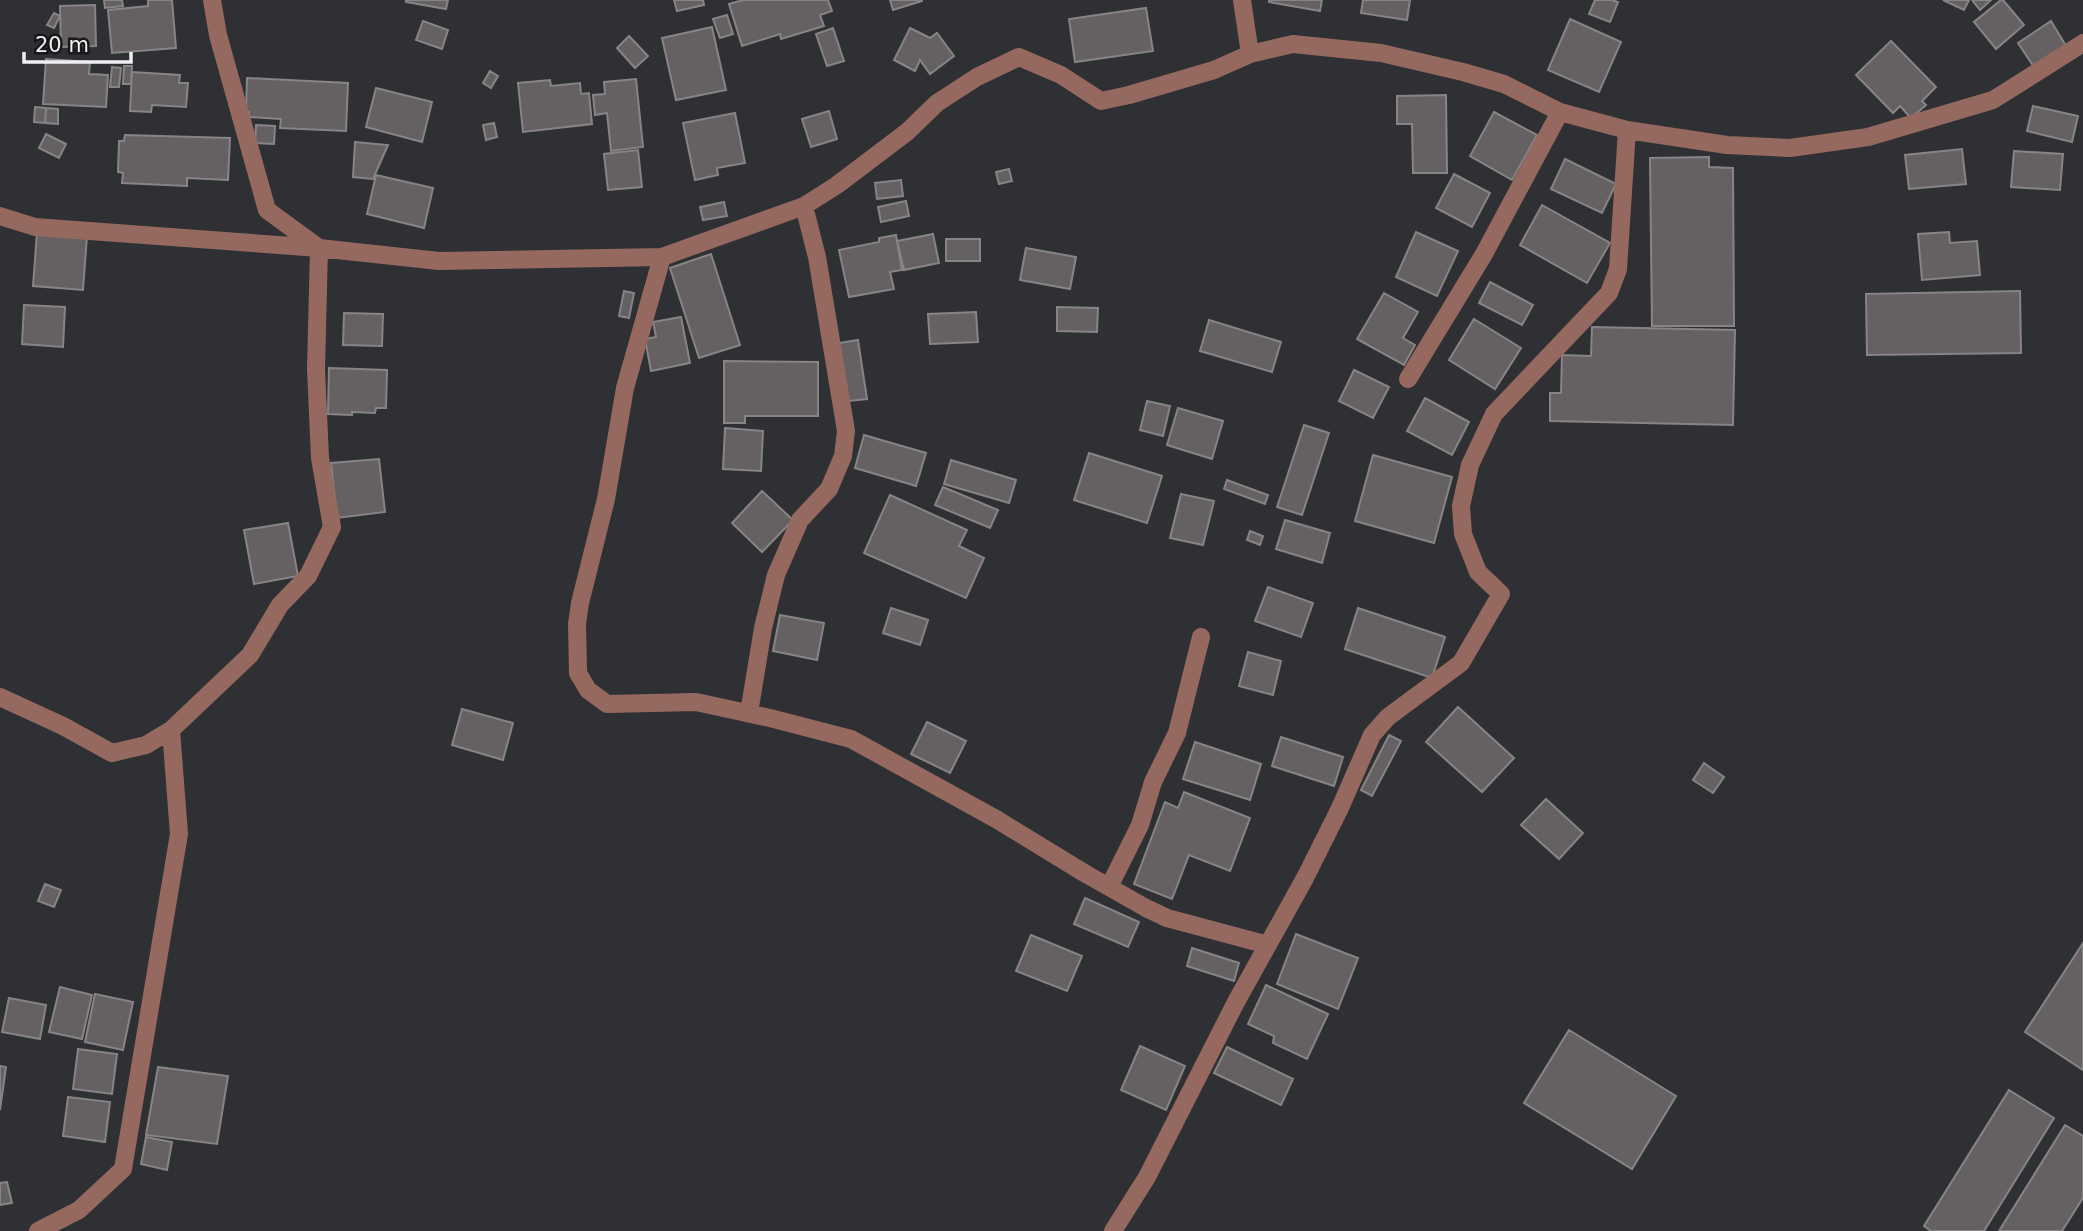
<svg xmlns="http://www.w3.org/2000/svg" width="2083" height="1231" viewBox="0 0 2083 1231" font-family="'DejaVu Sans',sans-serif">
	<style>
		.building { fill: #656163; stroke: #878486; stroke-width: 2 }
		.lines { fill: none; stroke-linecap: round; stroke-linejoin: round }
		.minor { stroke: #966960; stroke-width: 18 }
	</style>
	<rect width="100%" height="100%" fill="#2f3033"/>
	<path class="building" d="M 104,0 L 122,0 L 123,6 L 105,8 Z
		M 148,0 L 172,0 L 176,48 L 112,53 L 108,10 L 148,6 Z
		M 406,0 L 448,0 L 446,9 L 406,2 Z
		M 674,0 L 703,0 L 704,5 L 677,11 Z
		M 743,0 L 828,0 L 832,11 L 820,15 L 824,26 L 781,39 L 780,34 L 742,46 L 729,4 Z
		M 890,0 L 922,0 L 922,1 L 893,10 Z
		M 1269,0 L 1322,0 L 1320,11 L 1269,2 Z
		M 1363,0 L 1410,0 L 1407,20 L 1361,13 Z
		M 1595,0 L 1612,0 L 1618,2 L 1610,22 L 1589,14 Z
		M 1943,0 L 1969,0 L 1964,10 Z
		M 1972,0 L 1991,0 L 1980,10 Z
		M 2001,0 L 2003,0 L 2024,25 L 1996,49 L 1974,22 Z
		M 95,5 L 96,46 L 61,47 L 60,6 Z
		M 1146,8 L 1153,51 L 1075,62 L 1069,19 Z
		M 54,13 L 60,16 L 54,28 L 47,25 Z
		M 727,15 L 733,34 L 720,38 L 713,19 Z
		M 1570,19 L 1621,42 L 1599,92 L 1548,70 Z
		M 423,21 L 448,30 L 442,49 L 416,40 Z
		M 2051,21 L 2066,46 L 2034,67 L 2018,43 Z
		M 712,27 L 726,90 L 676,100 L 662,38 Z
		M 833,28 L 844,61 L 827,66 L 816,34 Z
		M 910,28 L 930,38 L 937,33 L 954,56 L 930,74 L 920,60 L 915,71 L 894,60 Z
		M 629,36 L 648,56 L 635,68 L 617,48 Z
		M 1891,41 L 1936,87 L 1922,101 L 1926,105 L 1911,118 L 1900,106 L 1893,113 L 1856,75 Z
		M 46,59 L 90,62 L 89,74 L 108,75 L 106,107 L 43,104 Z
		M 124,66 L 132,66 L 131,84 L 123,84 Z
		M 112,67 L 121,68 L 119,87 L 110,87 Z
		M 490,71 L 498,76 L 491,88 L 483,83 Z
		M 132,72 L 180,75 L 179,83 L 188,83 L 186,107 L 152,105 L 151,112 L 130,111 Z
		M 247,78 L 348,83 L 346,131 L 280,128 L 281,119 L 249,117 L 249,112 L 246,112 Z
		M 636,79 L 643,147 L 611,151 L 607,113 L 595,115 L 593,95 L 605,94 L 604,82 Z
		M 550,80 L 551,86 L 580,83 L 581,94 L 589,93 L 592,124 L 523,132 L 518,83 Z
		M 376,88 L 432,102 L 422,142 L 366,127 Z
		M 1446,95 L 1447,173 L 1413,173 L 1412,124 L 1397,124 L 1397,96 Z
		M 2033,106 L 2078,116 L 2072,142 L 2027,131 Z
		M 35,107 L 46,108 L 45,123 L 34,122 Z
		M 46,108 L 58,109 L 58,124 L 45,123 Z
		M 829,111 L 837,139 L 811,147 L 802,119 Z
		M 1494,112 L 1537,135 L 1512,180 L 1470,156 Z
		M 735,113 L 745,163 L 717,168 L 718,175 L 695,180 L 683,123 Z
		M 494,123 L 497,137 L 486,140 L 483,125 Z
		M 256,125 L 275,126 L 274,144 L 255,143 Z
		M 46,134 L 66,144 L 59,158 L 39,148 Z
		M 125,135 L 230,138 L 228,180 L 187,178 L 187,186 L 122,183 L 123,173 L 118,172 L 119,141 L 124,141 Z
		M 355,142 L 388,145 L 373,179 L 353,177 Z
		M 1962,149 L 1966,184 L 1909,189 L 1905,155 Z
		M 638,150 L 642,187 L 608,190 L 604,154 Z
		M 2014,151 L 2063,154 L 2060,190 L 2011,187 Z
		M 1709,157 L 1709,167 L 1733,168 L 1734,326 L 1652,326 L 1650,158 Z
		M 1565,159 L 1616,184 L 1602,213 L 1551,189 Z
		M 1009,169 L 1012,181 L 999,184 L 996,172 Z
		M 1454,174 L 1490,193 L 1472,227 L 1436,208 Z
		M 376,175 L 433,188 L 424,228 L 367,214 Z
		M 901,180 L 903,196 L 877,199 L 875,183 Z
		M 906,201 L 909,216 L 881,222 L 878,207 Z
		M 724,202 L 727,216 L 703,220 L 700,207 Z
		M 1542,205 L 1610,243 L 1587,283 L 1520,245 Z
		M 37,232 L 87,236 L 83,290 L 33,286 Z
		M 1416,232 L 1458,251 L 1437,296 L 1396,277 Z
		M 1949,232 L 1950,243 L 1977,241 L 1980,275 L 1922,280 L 1918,234 Z
		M 933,234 L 939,263 L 904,270 L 897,241 Z
		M 896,235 L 902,270 L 890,272 L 894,289 L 849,297 L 839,250 L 879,242 L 879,238 Z
		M 946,239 L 980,239 L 980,261 L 946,261 Z
		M 1026,248 L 1076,257 L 1070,289 L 1020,280 Z
		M 711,254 L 740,345 L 699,358 L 670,268 Z
		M 1490,282 L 1533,305 L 1522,325 L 1479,303 Z
		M 624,291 L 634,293 L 629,318 L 619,316 Z
		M 2020,291 L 2021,353 L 1867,355 L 1866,294 Z
		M 1384,293 L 1418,312 L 1403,338 L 1415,345 L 1404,365 L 1357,339 Z
		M 24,305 L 65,307 L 63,347 L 22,344 Z
		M 1057,307 L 1098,308 L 1097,332 L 1057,331 Z
		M 976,312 L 978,342 L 930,344 L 928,314 Z
		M 344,313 L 383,314 L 382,346 L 343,345 Z
		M 681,317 L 690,363 L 651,371 L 645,339 L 656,337 L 653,322 Z
		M 1474,319 L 1521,348 L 1495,389 L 1449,360 Z
		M 1209,320 L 1281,342 L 1272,372 L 1200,351 Z
		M 1592,327 L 1735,330 L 1733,425 L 1550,421 L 1550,393 L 1561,393 L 1562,355 L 1591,356 Z
		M 858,340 L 867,399 L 848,401 L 839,343 Z
		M 724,361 L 818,362 L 818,416 L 745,416 L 745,423 L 724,423 Z
		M 329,368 L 387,370 L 386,408 L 376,408 L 375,413 L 352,412 L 352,415 L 328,414 Z
		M 1354,370 L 1389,387 L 1373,418 L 1339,401 Z
		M 1425,398 L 1469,422 L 1452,455 L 1407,431 Z
		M 1147,401 L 1170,406 L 1163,436 L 1140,430 Z
		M 1178,408 L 1223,421 L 1212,459 L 1167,445 Z
		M 1304,425 L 1329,433 L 1302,515 L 1277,507 Z
		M 725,428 L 763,431 L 761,471 L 723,469 Z
		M 864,435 L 926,453 L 916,486 L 855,468 Z
		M 1089,453 L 1162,476 L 1147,523 L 1074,500 Z
		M 1373,455 L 1452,477 L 1434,543 L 1355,521 Z
		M 379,459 L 385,512 L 337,518 L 331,463 Z
		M 951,460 L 1016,480 L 1009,503 L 944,484 Z
		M 1227,480 L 1268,495 L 1265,504 L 1224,489 Z
		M 943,487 L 998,510 L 990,528 L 935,505 Z
		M 762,491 L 793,520 L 762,552 L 732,523 Z
		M 1181,494 L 1214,501 L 1203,545 L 1170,538 Z
		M 890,495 L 967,530 L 959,546 L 984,558 L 966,598 L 864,553 Z
		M 1285,520 L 1330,533 L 1322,563 L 1276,549 Z
		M 288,523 L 298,576 L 254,584 L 244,530 Z
		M 1250,531 L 1263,536 L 1260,545 L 1247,540 Z
		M 1268,587 L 1313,603 L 1301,637 L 1255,621 Z
		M 891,608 L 928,620 L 920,645 L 883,633 Z
		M 1358,608 L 1445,637 L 1432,678 L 1345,649 Z
		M 780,615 L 824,623 L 817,660 L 773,651 Z
		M 1248,652 L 1281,661 L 1273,695 L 1239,686 Z
		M 1458,707 L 1514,758 L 1482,792 L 1426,742 Z
		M 462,709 L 513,723 L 503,760 L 452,745 Z
		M 927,722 L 966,741 L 950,773 L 911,754 Z
		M 1389,735 L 1401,741 L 1372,796 L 1361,790 Z
		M 1281,737 L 1343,757 L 1334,786 L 1272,766 Z
		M 1195,742 L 1261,764 L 1250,800 L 1183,779 Z
		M 1704,763 L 1724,777 L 1713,793 L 1693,780 Z
		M 1184,792 L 1250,818 L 1230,871 L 1189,855 L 1172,899 L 1134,884 L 1165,802 L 1178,808 Z
		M 1546,799 L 1583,833 L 1559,859 L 1521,825 Z
		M 45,884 L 61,890 L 54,907 L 38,901 Z
		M 1085,898 L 1139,922 L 1128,947 L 1074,924 Z
		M 1296,934 L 1358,958 L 1338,1009 L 1277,984 Z
		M 1031,935 L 1082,956 L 1067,991 L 1016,971 Z
		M 2083,943 L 2083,1070 L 2025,1032 Z
		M 1192,948 L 1239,963 L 1234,981 L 1187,966 Z
		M 1266,985 L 1328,1014 L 1307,1059 L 1273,1043 L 1274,1036 L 1248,1024 Z
		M 60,987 L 92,995 L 82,1039 L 49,1032 Z
		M 95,994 L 133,1002 L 123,1050 L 85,1042 Z
		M 9,998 L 46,1005 L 40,1039 L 2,1032 Z
		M 1569,1030 L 1676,1096 L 1632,1169 L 1524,1103 Z
		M 1140,1046 L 1185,1066 L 1166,1110 L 1121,1090 Z
		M 1227,1047 L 1293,1079 L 1281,1105 L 1214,1073 Z
		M 78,1049 L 117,1054 L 112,1094 L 73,1089 Z
		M 0,1066 L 6,1067 L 0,1110 Z
		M 158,1067 L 228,1076 L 217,1144 L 146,1135 Z
		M 2009,1090 L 2054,1118 L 1984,1231 L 1931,1231 L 1924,1226 Z
		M 68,1097 L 110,1102 L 105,1142 L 63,1136 Z
		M 2065,1125 L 2083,1136 L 2083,1198 L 2062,1231 L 1999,1231 Z
		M 146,1137 L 172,1142 L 167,1170 L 141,1164 Z
		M 7,1182 L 12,1203 L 0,1205 L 0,1183 Z"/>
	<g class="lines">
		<path class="minor" d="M 212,0 L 218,35 L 267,210 L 319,248
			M 1242,0 L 1250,54
			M 0,216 L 35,227 L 319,248 L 439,261 L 662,257 L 804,206 L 837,185 L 907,132 L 937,103 L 977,77 L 1019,57 L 1061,75 L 1101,101 L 1129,95 L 1214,70 L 1250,54 L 1293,44 L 1381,53 L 1463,72 L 1504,84 L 1560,112 L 1627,130 L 1727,145 L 1790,148 L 1868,137 L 1993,100 L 2083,43
			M 662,257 L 625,388 L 606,499 L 580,603 L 577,624 L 578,673 L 588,690 L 607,704 L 696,702 L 770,718 L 851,739 L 996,819 L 1086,874 L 1146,908 L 1167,918 L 1268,945
			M 1408,379 L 1484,254 L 1560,112
			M 0,697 L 63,726 L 112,753 L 146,745 L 171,730 L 250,655 L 280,605 L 308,576 L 332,527 L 320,458 L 316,369 L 319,248
			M 749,713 L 763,628 L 776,575 L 800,520 L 829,489 L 843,456 L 846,431 L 817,257 L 804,206
			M 1109,887 L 1140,825 L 1153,782 L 1177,733 L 1201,637
			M 38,1231 L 79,1210 L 123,1169 L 179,834 L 171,730
			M 1113,1231 L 1147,1177 L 1236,1002 L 1305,878 L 1340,808 L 1372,735 L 1388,717 L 1461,663 L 1501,594 L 1478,572 L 1463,534 L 1461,506 L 1470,465 L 1494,414 L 1609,293 L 1618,269 L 1627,130"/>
	</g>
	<path d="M24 52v10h107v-10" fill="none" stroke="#eff0f2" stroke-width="3.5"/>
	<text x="35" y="52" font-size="21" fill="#eff0f2" stroke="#171819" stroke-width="5" paint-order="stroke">20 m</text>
</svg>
